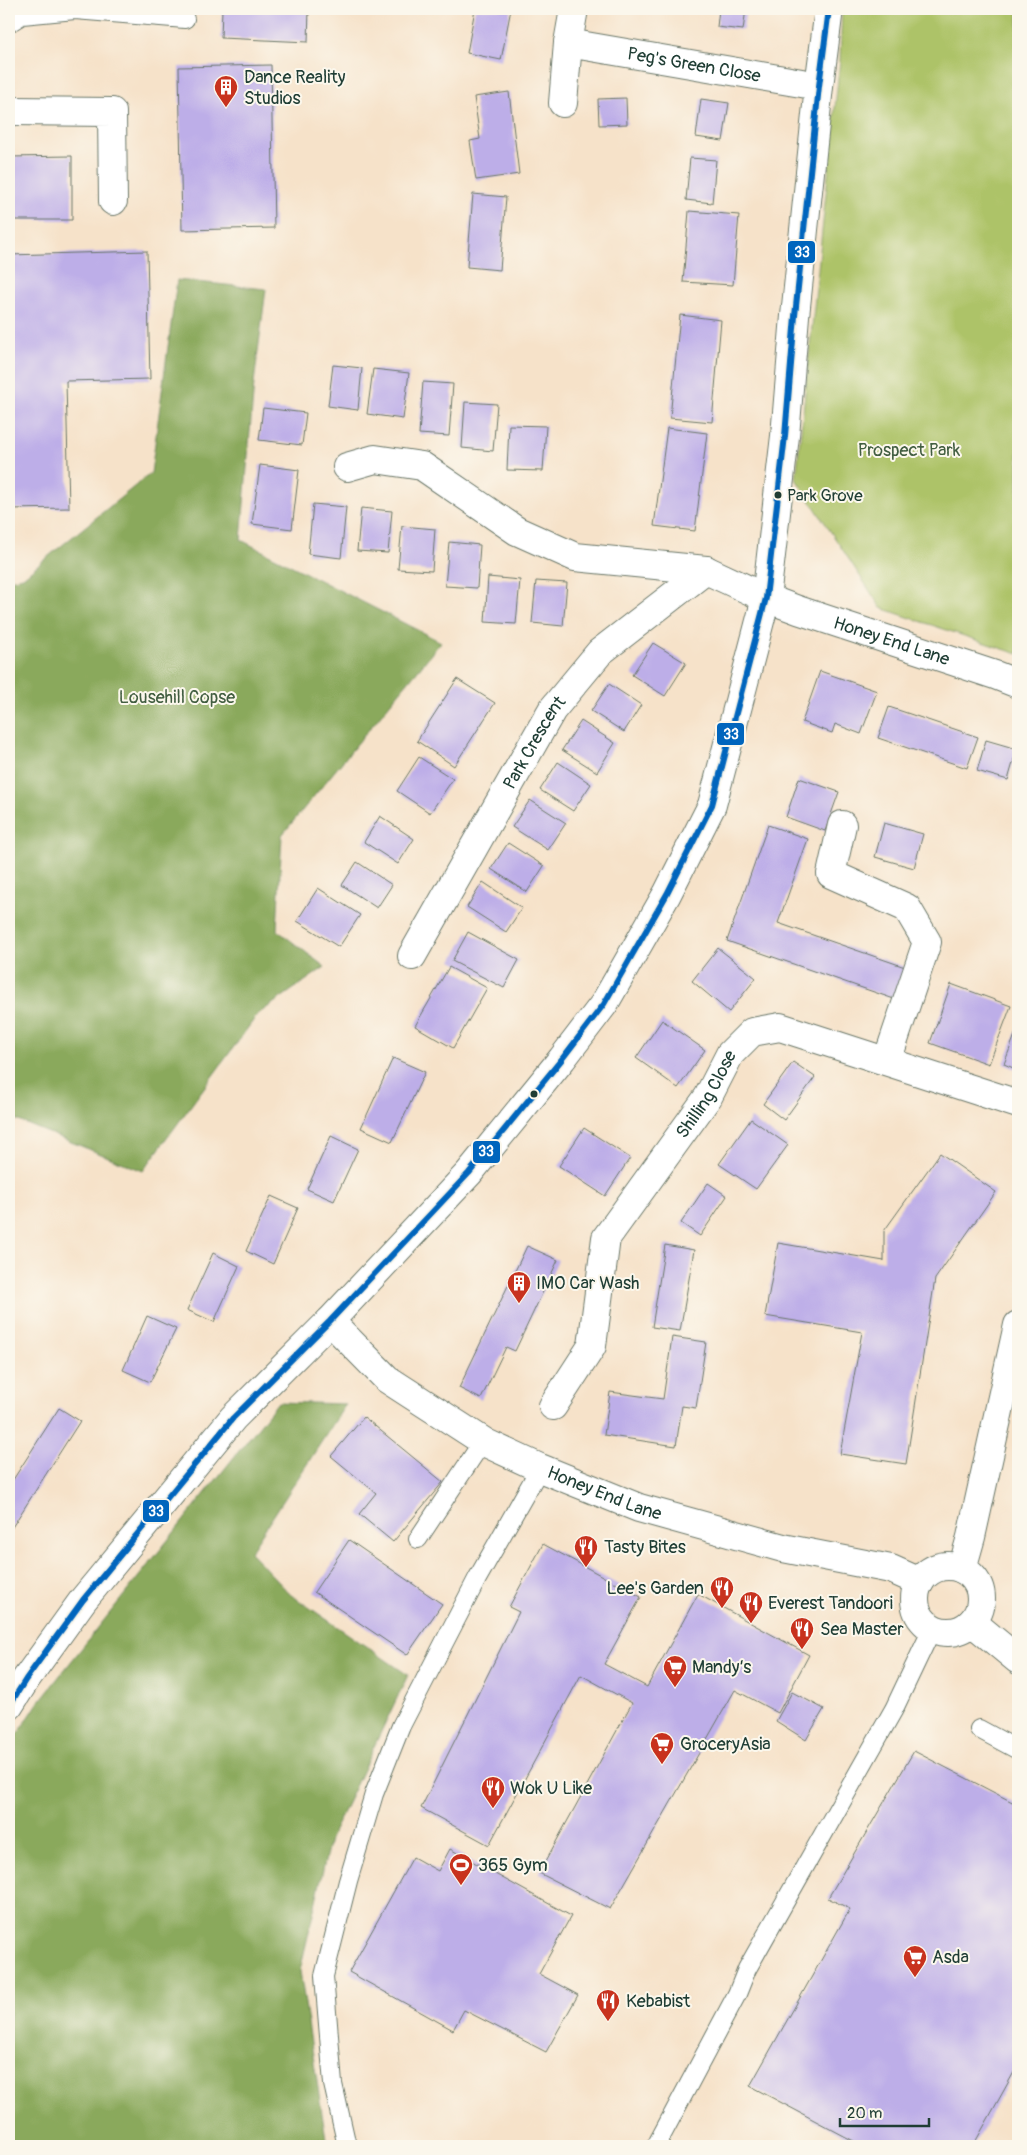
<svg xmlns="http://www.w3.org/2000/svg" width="1027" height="2155" viewBox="0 0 1027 2155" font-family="Pangolin,sans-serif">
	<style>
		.green { fill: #adc367; stroke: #66804e }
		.forest { fill: #8aa95c; stroke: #547348 }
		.building { fill: #bdaee8 }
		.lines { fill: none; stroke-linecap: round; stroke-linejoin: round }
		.lane-casing { stroke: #6a7768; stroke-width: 20 }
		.street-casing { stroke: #6a7768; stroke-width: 30 }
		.secondary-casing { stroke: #6a7768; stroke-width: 30 }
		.lane { stroke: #fff; stroke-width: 18 }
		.street { stroke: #fff; stroke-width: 28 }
		.secondary { stroke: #fff; stroke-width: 28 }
		.bus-1-casing { stroke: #fbf7ec; stroke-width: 10 }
		.bus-1 { stroke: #0065bd; stroke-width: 6 }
		.bus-dot { fill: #1f3d34; stroke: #fbf7ec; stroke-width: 2 }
		.labels { text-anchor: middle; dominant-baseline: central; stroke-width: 4; stroke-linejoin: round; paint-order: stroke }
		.bus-label { font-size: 17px; fill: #1f3d34; stroke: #fbf7ec; text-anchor: start }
		.street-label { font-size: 18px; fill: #1f3d34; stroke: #fbf7ec }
		.poi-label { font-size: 18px; fill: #1f3d34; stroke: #fbf7ec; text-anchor: start }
		.park-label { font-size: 18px; fill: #425e41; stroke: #fbf7ec }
		.line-badge { stroke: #fbf7ec; stroke-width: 2 }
		.badge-label { font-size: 14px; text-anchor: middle; font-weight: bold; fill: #fff }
	</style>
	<rect width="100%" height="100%" fill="#fbf7ec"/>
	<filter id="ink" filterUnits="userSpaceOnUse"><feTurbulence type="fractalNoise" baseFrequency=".02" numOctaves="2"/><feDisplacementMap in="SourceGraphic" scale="10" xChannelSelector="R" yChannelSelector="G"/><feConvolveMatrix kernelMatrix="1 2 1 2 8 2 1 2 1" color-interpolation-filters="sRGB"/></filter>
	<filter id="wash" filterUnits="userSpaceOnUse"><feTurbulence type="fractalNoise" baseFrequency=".0096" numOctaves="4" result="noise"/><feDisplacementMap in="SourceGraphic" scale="20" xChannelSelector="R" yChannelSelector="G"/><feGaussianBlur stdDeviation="1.12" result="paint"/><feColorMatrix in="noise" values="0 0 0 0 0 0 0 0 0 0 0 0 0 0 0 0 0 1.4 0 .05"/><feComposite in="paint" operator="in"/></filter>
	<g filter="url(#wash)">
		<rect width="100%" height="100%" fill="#f6e2c9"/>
		<path class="green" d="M 842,9 L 1018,9 L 1018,654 L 881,608 L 796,479 L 840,60 Z"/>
		<path class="forest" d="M 177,280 L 266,289 L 254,383 L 241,540 L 441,642 L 282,835 L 277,930 L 325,967 L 258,1014 L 143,1171 L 9,1117 L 9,580 L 23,577 L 151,473 Z
			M 278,1402 L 346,1404 L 250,1552 L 291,1595 L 408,1675 L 330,1839 L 300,1971 L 327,2146 L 9,2146 L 9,1748 L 38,1703 Z"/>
		<g id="blocks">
			<path class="building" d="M 222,9 L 309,9 L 308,42 L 221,38 Z
				M 475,9 L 511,9 L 501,60 L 467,53 Z
				M 719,9 L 746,9 L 743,30 L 717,27 Z
				M 271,65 L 274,228 L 182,230 L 179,67 Z
				M 509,92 L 519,174 L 476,180 L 470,141 L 480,139 L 474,97 Z
				M 626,98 L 627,124 L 599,125 L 598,99 Z
				M 701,99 L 729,103 L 723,141 L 696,137 Z
				M 72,156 L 72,220 L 9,220 L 9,157 Z
				M 690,158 L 716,160 L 712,203 L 686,200 Z
				M 473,194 L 506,197 L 500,270 L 467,267 Z
				M 689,211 L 739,215 L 733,285 L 683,282 Z
				M 147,251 L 150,379 L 66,381 L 69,508 L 9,509 L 9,255 Z
				M 680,315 L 721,320 L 712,422 L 670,418 Z
				M 333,365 L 362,368 L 358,410 L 328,406 Z
				M 373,369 L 409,373 L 403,419 L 367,414 Z
				M 423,382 L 453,384 L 449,436 L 419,434 Z
				M 465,402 L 497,404 L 493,451 L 462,448 Z
				M 263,408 L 306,413 L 302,445 L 259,440 Z
				M 509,425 L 546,426 L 543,471 L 507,470 Z
				M 667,428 L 707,433 L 695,531 L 654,526 Z
				M 260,465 L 299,470 L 292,529 L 252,524 Z
				M 313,504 L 346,507 L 341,558 L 308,554 Z
				M 361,508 L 392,511 L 388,553 L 357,551 Z
				M 402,526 L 435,529 L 432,571 L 398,569 Z
				M 449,542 L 480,545 L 477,588 L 445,586 Z
				M 488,577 L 520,580 L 516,624 L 485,622 Z
				M 536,581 L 567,583 L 563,626 L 532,623 Z
				M 653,643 L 686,663 L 665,696 L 632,675 Z
				M 820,671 L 877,691 L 861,734 L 835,724 L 832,733 L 802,722 Z
				M 457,679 L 495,703 L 454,766 L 417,741 Z
				M 609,684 L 641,705 L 624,732 L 591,711 Z
				M 889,707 L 978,737 L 967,768 L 878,738 Z
				M 581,721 L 615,743 L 597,772 L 562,750 Z
				M 986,740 L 1017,749 L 1008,780 L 977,771 Z
				M 419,757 L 453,779 L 430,813 L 397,791 Z
				M 558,762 L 591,784 L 573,811 L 540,790 Z
				M 799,778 L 839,792 L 825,831 L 786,817 Z
				M 530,800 L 566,823 L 548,850 L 512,827 Z
				M 380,816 L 414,839 L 398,864 L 364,842 Z
				M 884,823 L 923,834 L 914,868 L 875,857 Z
				M 768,825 L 808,839 L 778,923 L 905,967 L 894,999 L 727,941 Z
				M 508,843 L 544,866 L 527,892 L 491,869 Z
				M 357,862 L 392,885 L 377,908 L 342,885 Z
				M 483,882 L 522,908 L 506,932 L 467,907 Z
				M 318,888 L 360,915 L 339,947 L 297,921 Z
				M 468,932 L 519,960 L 504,988 L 452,961 Z
				M 718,948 L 756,978 L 729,1012 L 692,981 Z
				M 449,967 L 487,988 L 453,1048 L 415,1026 Z
				M 951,984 L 1011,1006 L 989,1064 L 930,1043 Z
				M 662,1020 L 705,1050 L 678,1088 L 636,1058 Z
				M 1018,1027 L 1018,1070 L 1004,1064 Z
				M 393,1058 L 425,1072 L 392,1142 L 361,1128 Z
				M 793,1062 L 815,1077 L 784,1120 L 763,1104 Z
				M 751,1119 L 788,1145 L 756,1189 L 719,1164 Z
				M 584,1128 L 630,1158 L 605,1196 L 559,1166 Z
				M 331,1136 L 358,1149 L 334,1201 L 307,1189 Z
				M 940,1153 L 996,1192 L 935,1279 L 906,1464 L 840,1454 L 862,1332 L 765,1316 L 778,1243 L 884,1261 L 884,1231 Z
				M 708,1183 L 727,1196 L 700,1236 L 681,1223 Z
				M 271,1196 L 298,1208 L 273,1264 L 246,1251 Z
				M 665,1245 L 694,1250 L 680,1331 L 652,1327 Z
				M 527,1246 L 558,1260 L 515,1351 L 506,1347 L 481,1399 L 459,1388 Z
				M 213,1253 L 239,1266 L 214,1322 L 187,1310 Z
				M 147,1316 L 176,1329 L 150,1382 L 123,1370 Z
				M 672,1337 L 706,1342 L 696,1408 L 682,1406 L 676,1446 L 604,1435 L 610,1392 L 663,1399 Z
				M 59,1408 L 80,1421 L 9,1532 L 9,1486 Z
				M 364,1417 L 443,1482 L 393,1542 L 359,1514 L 376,1493 L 331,1456 Z
				M 349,1540 L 442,1604 L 407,1655 L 314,1592 Z
				M 543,1544 L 641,1597 L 604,1664 L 647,1687 L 698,1594 L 809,1655 L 778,1713 L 735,1690 L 610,1909 L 539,1873 L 632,1703 L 581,1675 L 489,1845 L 421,1808 L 519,1612 L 509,1607 Z
				M 792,1692 L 824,1709 L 806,1740 L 776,1721 Z
				M 914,1751 L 1018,1805 L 1018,2065 L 973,2146 L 863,2146 L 750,2086 L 850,1909 L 828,1898 Z
				M 450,1849 L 571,1916 L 539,1974 L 578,1995 L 546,2052 L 464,2010 L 453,2030 L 349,1972 L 413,1857 L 438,1871 Z"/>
		</g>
	</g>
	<g filter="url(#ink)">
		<use href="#blocks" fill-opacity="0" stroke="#6a7768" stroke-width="1"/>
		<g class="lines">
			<g class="lane-casing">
				<path id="lane" d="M 9,23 L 22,15 L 75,10 L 185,19
					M 418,1539 L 483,1441
					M 979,1729 L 1018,1750
					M 347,2146 L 333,2084 L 324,1976 L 348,1881 L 374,1794 L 401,1726 L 477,1579 L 540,1468
					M 656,2146 L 737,1994 L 747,1969 L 894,1709 L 932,1629"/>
			</g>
			<g class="street-casing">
				<g id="street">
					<path d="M 568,43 L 574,9"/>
					<path id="s1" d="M 563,103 L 568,43 L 819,86"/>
					<path d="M 9,111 L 112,112 L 113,201"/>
					<path id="s2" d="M 347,467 L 375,459 L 422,466 L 517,531 L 575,557 L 706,570 L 766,598 L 798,610 L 995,675 L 1018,684"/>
					<path d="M 842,825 L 831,874 L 907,908 L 927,942 L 887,1061"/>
					<path id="s3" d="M 412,956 L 552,710 L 600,652 L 706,570"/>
					<path id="s4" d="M 553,1406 L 592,1346 L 606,1238 L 708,1097 L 730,1054 L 752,1032 L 780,1027 L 1018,1104"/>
					<path d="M 962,1569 L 971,1537 L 1018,1325"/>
				</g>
			</g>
			<g class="secondary-casing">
				<g id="secondary">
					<path id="s5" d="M 330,1321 L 387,1379 L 486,1443 L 540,1468 L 639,1508 L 783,1548 L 891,1569 L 920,1582"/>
					<circle cx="948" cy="1599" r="33"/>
					<path d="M 972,1622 L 1018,1660"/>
					<path d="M 9,1706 L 26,1679 L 83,1600 L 233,1418 L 330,1321 L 469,1173 L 562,1059 L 604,1004 L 667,894 L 712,805 L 766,598 L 785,436 L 795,316 L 819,86 L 829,9"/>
				</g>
			</g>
			<use href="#lane" class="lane"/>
			<use href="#street" class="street"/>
			<use href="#secondary" class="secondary"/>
			<g class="bus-1-casing">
				<path id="bus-1" d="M 9,1706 L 26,1679 L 83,1600 L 233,1418 L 330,1321 L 469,1173 L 562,1059 L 604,1004 L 667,894 L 712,805 L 766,598 L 785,436 L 795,316 L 819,86 L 829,9"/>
			</g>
			<use href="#bus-1" class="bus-1"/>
		</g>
	</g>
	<defs>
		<g id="building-pin" transform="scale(1.25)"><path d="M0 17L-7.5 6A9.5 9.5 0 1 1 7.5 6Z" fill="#c8321e" stroke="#fbf7ec"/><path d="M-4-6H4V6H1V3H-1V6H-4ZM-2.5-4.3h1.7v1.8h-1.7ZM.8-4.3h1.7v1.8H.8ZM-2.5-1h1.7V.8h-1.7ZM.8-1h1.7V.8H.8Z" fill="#fff"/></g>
		<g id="restaurant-pin" transform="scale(1.25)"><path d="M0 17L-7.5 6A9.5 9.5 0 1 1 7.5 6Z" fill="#c8321e" stroke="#fbf7ec"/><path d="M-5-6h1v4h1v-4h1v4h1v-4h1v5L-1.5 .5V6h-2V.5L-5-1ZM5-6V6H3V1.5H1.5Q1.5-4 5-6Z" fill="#fff"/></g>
		<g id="supermarket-pin" transform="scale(1.25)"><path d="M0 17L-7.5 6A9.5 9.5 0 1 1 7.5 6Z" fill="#c8321e" stroke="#fbf7ec"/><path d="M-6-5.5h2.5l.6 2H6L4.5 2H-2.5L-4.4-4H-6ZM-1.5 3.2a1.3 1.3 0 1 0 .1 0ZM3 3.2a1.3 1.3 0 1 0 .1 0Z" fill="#fff"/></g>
		<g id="stadium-pin" transform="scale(1.25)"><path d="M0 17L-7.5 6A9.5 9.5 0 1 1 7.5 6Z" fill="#c8321e" stroke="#fbf7ec"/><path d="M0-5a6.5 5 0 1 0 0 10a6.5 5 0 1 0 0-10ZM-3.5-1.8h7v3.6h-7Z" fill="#fff"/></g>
	</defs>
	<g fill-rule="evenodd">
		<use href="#building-pin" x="226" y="87"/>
		<use href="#building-pin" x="519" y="1283"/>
		<use href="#restaurant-pin" x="586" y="1547"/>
		<use href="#restaurant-pin" x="722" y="1588"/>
		<use href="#restaurant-pin" x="751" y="1603"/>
		<use href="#restaurant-pin" x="802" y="1629"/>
		<use href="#supermarket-pin" x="675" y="1667"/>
		<use href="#supermarket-pin" x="662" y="1744"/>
		<use href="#restaurant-pin" x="493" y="1788"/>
		<use href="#stadium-pin" x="461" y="1865"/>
		<use href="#supermarket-pin" x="915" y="1957"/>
		<use href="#restaurant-pin" x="608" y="2001"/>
	</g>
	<g class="bus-dot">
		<circle cx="778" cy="495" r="4.5"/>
		<circle cx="534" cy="1094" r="4.5"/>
	</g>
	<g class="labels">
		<g class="bus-label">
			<text x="787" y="495">Park Grove</text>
		</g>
		<g class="street-label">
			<text stroke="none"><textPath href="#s1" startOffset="188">Peg's Green Close</textPath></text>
			<text stroke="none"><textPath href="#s2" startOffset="586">Honey End Lane</textPath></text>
			<text stroke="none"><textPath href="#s3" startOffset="246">Park Crescent</textPath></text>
			<text stroke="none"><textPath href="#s4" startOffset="356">Shilling Close</textPath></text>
			<text stroke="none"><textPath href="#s5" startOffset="328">Honey End Lane</textPath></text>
		</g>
		<g class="poi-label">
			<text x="244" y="77">Dance Reality<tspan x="244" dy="21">Studios</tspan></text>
			<text x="536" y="1283">IMO Car Wash</text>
			<text x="604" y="1547">Tasty Bites</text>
			<text x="704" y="1588" text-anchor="end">Lee's Garden</text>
			<text x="768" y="1603">Everest Tandoori</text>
			<text x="820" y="1629">Sea Master</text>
			<text x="692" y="1667">Mandy’s</text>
			<text x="680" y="1744">GroceryAsia</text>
			<text x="510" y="1788">Wok U Like</text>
			<text x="478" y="1865">365 Gym</text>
			<text x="932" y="1957">Asda</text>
			<text x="626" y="2001">Kebabist</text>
		</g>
		<g class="park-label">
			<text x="909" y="450">Prospect Park</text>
			<text x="177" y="697">Lousehill Copse</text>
		</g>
	</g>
	<g class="line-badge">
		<rect x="787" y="240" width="29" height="24" rx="5" fill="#0065bd"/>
		<rect x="716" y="722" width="29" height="24" rx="5" fill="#0065bd"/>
		<rect x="472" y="1140" width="29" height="24" rx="5" fill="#0065bd"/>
		<rect x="142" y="1499" width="28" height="24" rx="5" fill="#0065bd"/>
	</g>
	<g class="badge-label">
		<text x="802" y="257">33</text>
		<text x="731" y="739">33</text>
		<text x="486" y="1156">33</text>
		<text x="156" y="1516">33</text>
	</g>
	<rect width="1027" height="2155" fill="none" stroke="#fbf7ec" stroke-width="30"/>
	<path d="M840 2118v8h89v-8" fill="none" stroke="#1f3d34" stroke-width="2.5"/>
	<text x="847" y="2118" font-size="15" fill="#1f3d34" stroke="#fbf7ec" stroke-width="4" paint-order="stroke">20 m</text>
</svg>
